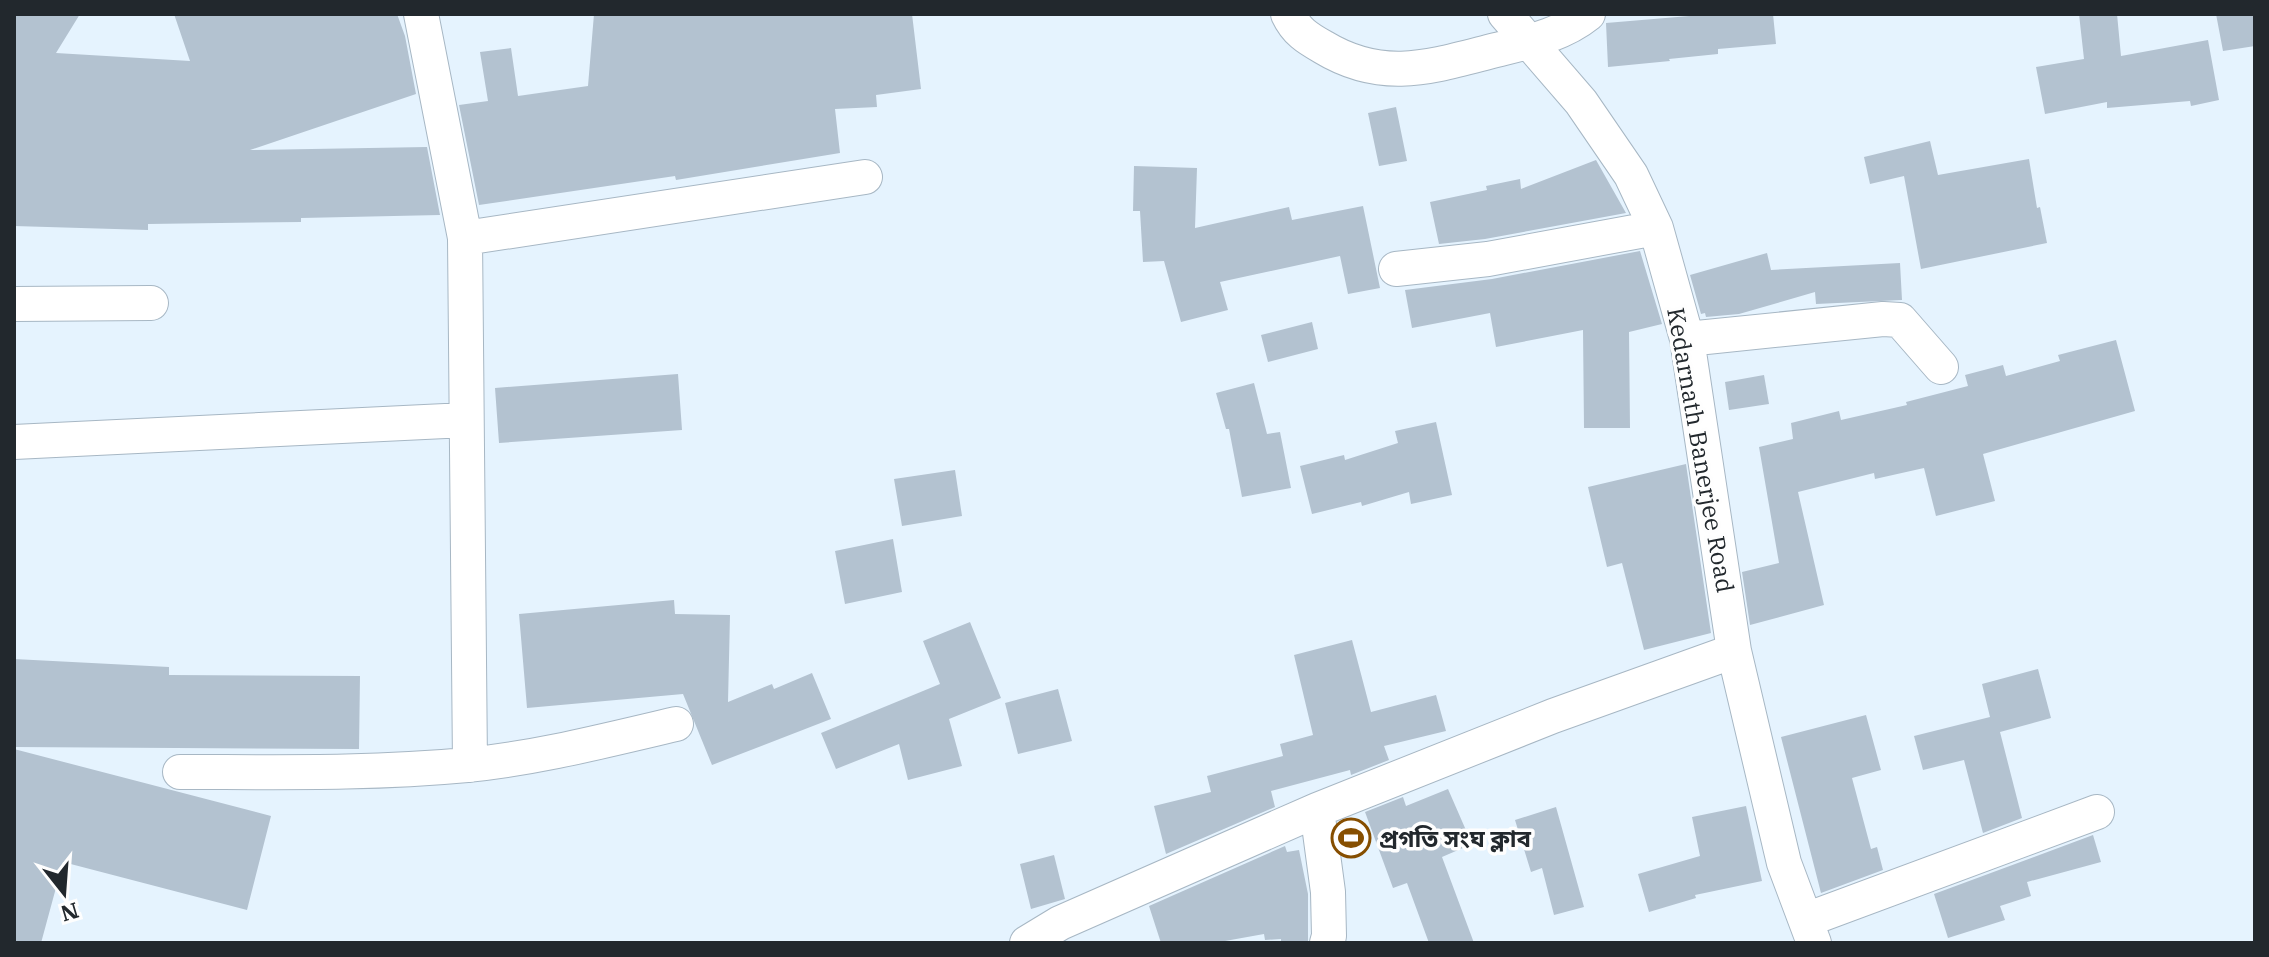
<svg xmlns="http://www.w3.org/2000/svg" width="2269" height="957" viewBox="0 0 2269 957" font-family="'IBM Plex Serif','Noto Sans Bengali',serif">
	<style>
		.building { fill: #b3c2d0 }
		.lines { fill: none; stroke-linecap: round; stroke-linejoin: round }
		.minor-casing { stroke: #a7b7c4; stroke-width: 36 }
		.minor { stroke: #fff; stroke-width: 34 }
		.labels { text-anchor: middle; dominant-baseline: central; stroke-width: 7; stroke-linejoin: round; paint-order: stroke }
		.street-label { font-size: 24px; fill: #22282d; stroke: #fefefe }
		.poi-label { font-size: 24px; font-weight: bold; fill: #22282d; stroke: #fefefe; text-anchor: start }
	</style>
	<rect width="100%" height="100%" fill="#e5f3fe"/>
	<path class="building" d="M 14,14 L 80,14 L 56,53 L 190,61 L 174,14 L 397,14 L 405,36 L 416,94 L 250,150 L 427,147 L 440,215 L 301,218 L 301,222 L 148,224 L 148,230 L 14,226 Z
		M 594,14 L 912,14 L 921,89 L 876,95 L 877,107 L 835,109 L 840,153 L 676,180 L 675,176 L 479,205 L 459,105 L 488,101 L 480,52 L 511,48 L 518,96 L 588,86 Z
		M 1713,14 L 1773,14 L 1776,44 L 1718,49 L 1718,54 L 1669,59 L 1670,61 L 1608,67 L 1606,23 Z
		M 2079,14 L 2117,14 L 2121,56 L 2208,40 L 2219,100 L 2191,106 L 2190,101 L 2107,108 L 2107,102 L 2045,114 L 2036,67 L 2084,59 Z
		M 2216,14 L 2255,14 L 2255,46 L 2223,51 Z
		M 1396,107 L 1407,161 L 1379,166 L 1368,113 Z
		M 1930,141 L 1938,175 L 2029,159 L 2037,208 L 2040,207 L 2047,243 L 1921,269 L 1904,176 L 1870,184 L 1864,157 Z
		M 1596,160 L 1626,213 L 1485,239 L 1439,244 L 1430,202 L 1487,190 L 1486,186 L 1520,179 L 1521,189 Z
		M 1134,166 L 1197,168 L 1195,228 L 1289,207 L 1292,220 L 1363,206 L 1380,288 L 1348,294 L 1340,256 L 1220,282 L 1228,310 L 1181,322 L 1164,261 L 1143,262 L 1140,211 L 1133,211 Z
		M 1640,251 L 1662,324 L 1629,332 L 1630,428 L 1584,428 L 1583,330 L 1496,347 L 1490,313 L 1412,328 L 1405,290 L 1492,279 Z
		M 1767,253 L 1771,270 L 1900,263 L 1902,300 L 1816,304 L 1815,292 L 1739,314 L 1706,317 L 1705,313 L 1701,314 L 1690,275 Z
		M 1312,322 L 1318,349 L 1268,362 L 1261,335 Z
		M 2116,340 L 2135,411 L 1983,454 L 1995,501 L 1936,516 L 1924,468 L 1875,479 L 1874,473 L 1798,492 L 1824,605 L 1750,625 L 1742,572 L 1779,563 L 1759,447 L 1793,439 L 1791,423 L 1839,411 L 1841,420 L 1907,405 L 1906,402 L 1968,386 L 1965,375 L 2003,365 L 2006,376 L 2060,361 L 2058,355 Z
		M 678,374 L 682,430 L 499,443 L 495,388 Z
		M 1764,375 L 1769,404 L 1729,410 L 1725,382 Z
		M 1254,383 L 1267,434 L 1280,432 L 1291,488 L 1242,497 L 1229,429 L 1226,429 L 1216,393 Z
		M 1436,422 L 1452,495 L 1411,504 L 1409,492 L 1362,506 L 1361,502 L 1312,514 L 1300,466 L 1344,455 L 1345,460 L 1398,443 L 1395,431 Z
		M 1686,464 L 1711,633 L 1644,650 L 1622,563 L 1607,567 L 1588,487 Z
		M 955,470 L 962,516 L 902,526 L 894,479 Z
		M 893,539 L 902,592 L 845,604 L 835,551 Z
		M 674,600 L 675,614 L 730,615 L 728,702 L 772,684 L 774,689 L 812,673 L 831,719 L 712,765 L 683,694 L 527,708 L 519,614 Z
		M 970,622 L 1001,698 L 949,719 L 962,766 L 908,780 L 899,744 L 836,769 L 821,733 L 940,684 L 923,641 Z
		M 1352,640 L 1371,712 L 1436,695 L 1446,731 L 1384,746 L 1389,760 L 1351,775 L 1350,770 L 1271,791 L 1275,807 L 1166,854 L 1154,806 L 1211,792 L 1207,776 L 1283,756 L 1280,744 L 1313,735 L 1294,655 Z
		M 14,659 L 169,667 L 169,675 L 360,676 L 359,749 L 14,747 Z
		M 2038,669 L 2051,718 L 2000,732 L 2022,818 L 1983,833 L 1964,760 L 1923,770 L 1914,736 L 1990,717 L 1982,684 Z
		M 1058,689 L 1072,741 L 1018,754 L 1005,703 Z
		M 1866,715 L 1881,770 L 1852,778 L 1871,849 L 1877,847 L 1883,870 L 1821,893 L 1781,737 Z
		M 14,749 L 271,816 L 247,910 L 63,862 L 41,943 L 14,943 Z
		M 1448,789 L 1472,844 L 1442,857 L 1474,943 L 1429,943 L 1407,883 L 1393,888 L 1365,812 L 1403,797 L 1406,806 Z
		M 1746,806 L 1762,881 L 1695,895 L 1696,898 L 1649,912 L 1638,874 L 1700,856 L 1692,817 Z
		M 1556,807 L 1584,907 L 1554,915 L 1542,868 L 1531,872 L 1515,820 Z
		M 2093,835 L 2101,862 L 2027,882 L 2031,896 L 2000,906 L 2005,920 L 1948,938 L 1934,894 Z
		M 1285,846 L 1287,852 L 1299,850 L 1308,894 L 1308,943 L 1281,943 L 1281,939 L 1265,940 L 1264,934 L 1214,943 L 1161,943 L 1149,906 Z
		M 1054,855 L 1065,899 L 1031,909 L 1020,864 Z"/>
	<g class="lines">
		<g class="minor-casing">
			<path id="minor" d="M 421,14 L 465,238 L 470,765
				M 1288,14 C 1296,31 1307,38 1323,47 C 1384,84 1433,66 1496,50 C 1528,42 1562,35 1588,14
				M 1505,14 L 1581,102 L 1631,175 L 1656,228 L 1687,339 L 1734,651 L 1784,863 L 1814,943
				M 465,238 L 865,177
				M 1396,269 L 1488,259 L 1656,228
				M 14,304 L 151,303
				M 1687,339 L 1883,319 L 1900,320 L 1941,367
				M 14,442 L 466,420
				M 180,772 C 276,772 371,774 467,765 C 538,758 607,740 676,724
				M 1317,810 L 1328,892 L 1329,936 L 1327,943
				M 1806,920 L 2097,812
				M 1027,943 L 1060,923 L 1317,810 L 1553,716 L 1734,651"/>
		</g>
		<use href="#minor" class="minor"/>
	</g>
	<defs>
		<g id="stadium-ring" transform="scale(2)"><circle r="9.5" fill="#fefefe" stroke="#864e00" stroke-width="1.5"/><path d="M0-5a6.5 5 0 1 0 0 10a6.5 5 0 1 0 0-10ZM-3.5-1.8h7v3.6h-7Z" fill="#864e00"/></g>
	</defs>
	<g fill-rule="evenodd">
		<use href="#stadium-ring" x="1351" y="838"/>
	</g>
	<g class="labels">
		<g class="street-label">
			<text transform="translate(1701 450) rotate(80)">Kedarnath Banerjee Road</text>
		</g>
		<g class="poi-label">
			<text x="1379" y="838">প্রগতি সংঘ ক্লাব</text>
		</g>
	</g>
	<rect width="2269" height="957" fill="none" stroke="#22282d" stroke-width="32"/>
	<g transform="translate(64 893) rotate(163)" stroke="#fefefe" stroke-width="6" paint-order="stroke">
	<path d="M0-6L14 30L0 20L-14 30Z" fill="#22282d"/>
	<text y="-12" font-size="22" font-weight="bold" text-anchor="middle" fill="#22282d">N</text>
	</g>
</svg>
